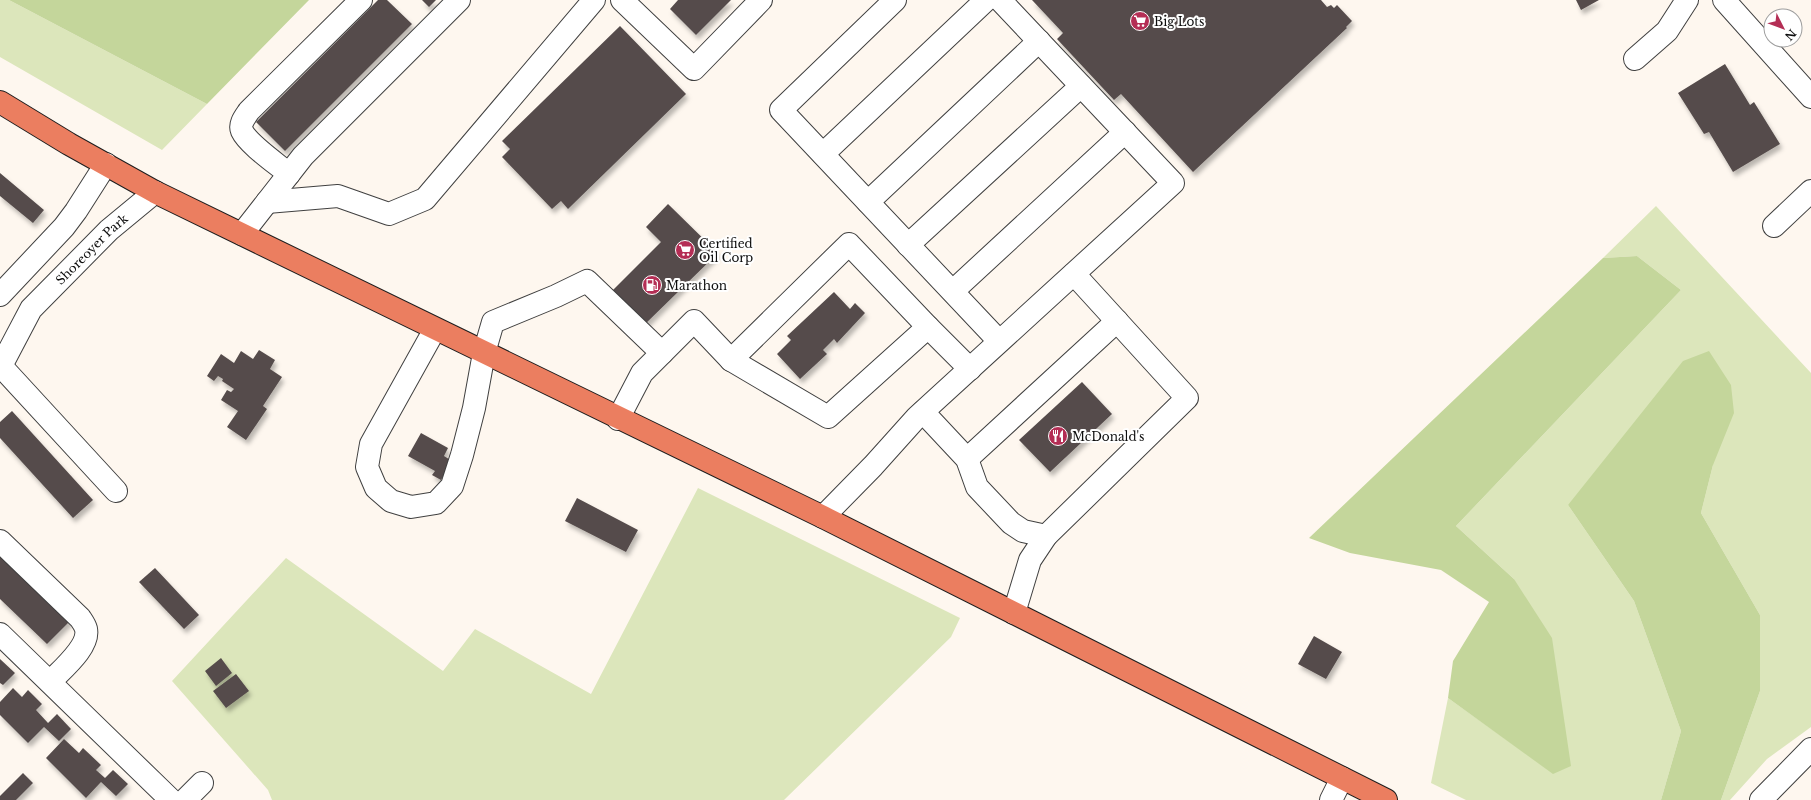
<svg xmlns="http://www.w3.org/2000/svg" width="1811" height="800" viewBox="0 0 1811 800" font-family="'Libre Baskerville',serif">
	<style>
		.green { fill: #dce6bb }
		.forest { fill: #c4d69b }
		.building { fill: #554c4b; filter: url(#shadow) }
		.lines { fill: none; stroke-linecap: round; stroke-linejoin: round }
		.minor-casing { stroke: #404040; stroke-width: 24 }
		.highway-casing { stroke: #1e1e1e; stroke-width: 24 }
		.minor { stroke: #fff; stroke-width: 22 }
		.highway { stroke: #eb7e60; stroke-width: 22 }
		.labels { text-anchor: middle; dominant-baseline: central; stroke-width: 4; stroke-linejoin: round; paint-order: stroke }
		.poi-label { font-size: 12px; fill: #0d0d0d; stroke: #fff; text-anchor: start }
		.street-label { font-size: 12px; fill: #0d0d0d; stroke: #fff }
	</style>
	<defs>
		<filter id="shadow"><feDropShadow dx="2.5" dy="4.5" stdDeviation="2" flood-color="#0004"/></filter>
	</defs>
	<rect width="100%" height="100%" fill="#fef7ef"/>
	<path class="green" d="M 0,0 L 9,0 L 207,104 L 162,150 L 0,57 Z
		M 1656,206 L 1811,373 L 1811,727 L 1767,759 L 1730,800 L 1721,800 L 1760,691 L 1760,615 L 1701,513 L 1713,465 L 1568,505 L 1634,601 L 1681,731 L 1661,800 L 1466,800 L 1431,783 L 1448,698 L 1553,773 L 1514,579 L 1456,526 L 1681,290 L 1637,256 L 1603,258 Z
		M 698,488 L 960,618 L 951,637 L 784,800 L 272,800 L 268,790 L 172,681 L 286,558 L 443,671 L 475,629 L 591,694 Z"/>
	<path class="forest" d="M 9,0 L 309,0 L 207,104 Z
		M 1637,256 L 1681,290 L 1456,526 L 1514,579 L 1552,638 L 1571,766 L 1553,774 L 1448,698 L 1453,661 L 1489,602 L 1441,570 L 1350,553 L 1309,538 L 1603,258 Z
		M 1709,351 L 1731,385 L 1734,413 L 1713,465 L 1701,513 L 1760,615 L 1760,691 L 1721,800 L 1661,800 L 1681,731 L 1634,601 L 1568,505 L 1683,361 Z"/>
	<path class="building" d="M 378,0 L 387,0 L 412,24 L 285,151 L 256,122 Z
		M 422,0 L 436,0 L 429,7 Z
		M 678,0 L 731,0 L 696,35 L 670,9 Z
		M 1032,0 L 1321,0 L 1327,7 L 1331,5 L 1334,8 L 1337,5 L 1352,21 L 1346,27 L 1347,28 L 1193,172 L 1121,94 L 1114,100 L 1057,39 L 1063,33 Z
		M 1576,0 L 1599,0 L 1581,10 Z
		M 620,26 L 686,94 L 568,209 L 561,201 L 552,209 L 502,157 L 510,149 L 502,141 Z
		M 1725,64 L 1750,105 L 1754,102 L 1780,144 L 1733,172 L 1709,132 L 1704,134 L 1678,93 Z
		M 0,173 L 44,210 L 33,223 L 0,196 Z
		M 668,204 L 718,253 L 640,329 L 607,296 L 661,242 L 646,227 Z
		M 834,292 L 850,309 L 855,303 L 865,313 L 837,343 L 834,339 L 823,350 L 827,354 L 800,379 L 777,354 L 791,340 L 787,336 Z
		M 259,350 L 275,360 L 270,369 L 282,377 L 263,406 L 267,409 L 246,440 L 227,427 L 238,411 L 221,400 L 227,390 L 231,392 L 234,389 L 222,381 L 223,379 L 218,376 L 214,381 L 207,376 L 221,354 L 234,363 L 241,351 L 253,359 Z
		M 1082,382 L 1112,414 L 1050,472 L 1019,440 Z
		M 12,411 L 93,500 L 73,518 L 0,438 L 0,422 Z
		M 421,433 L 448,448 L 444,456 L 452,461 L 441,480 L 432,475 L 435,471 L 408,456 Z
		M 577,498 L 638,530 L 626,552 L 565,521 Z
		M 0,551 L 71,620 L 47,644 L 0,599 Z
		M 155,568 L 199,615 L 184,629 L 139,582 Z
		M 1314,636 L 1342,652 L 1326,679 L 1298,664 Z
		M 221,658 L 232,673 L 216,686 L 205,671 Z
		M 0,659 L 15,673 L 3,685 L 0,683 Z
		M 236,674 L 249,691 L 226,708 L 213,691 Z
		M 13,688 L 22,697 L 28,690 L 42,704 L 36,710 L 48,723 L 57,714 L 71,729 L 59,741 L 44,727 L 28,743 L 0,715 L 0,702 Z
		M 64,739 L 79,753 L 83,748 L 101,765 L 96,770 L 105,778 L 113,770 L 128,784 L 116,796 L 101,782 L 86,798 L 46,758 Z
		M 23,773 L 33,783 L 16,800 L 0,800 L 0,796 Z"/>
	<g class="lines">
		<g class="minor-casing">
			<g id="minor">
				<path d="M 622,0 L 694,69 L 761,0"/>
				<path d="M 895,0 L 781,110 L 999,341"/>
				<path d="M 1724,0 L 1811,97"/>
				<path d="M 1635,59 L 1667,31 L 1687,0"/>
				<path d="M 823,154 L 986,0"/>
				<path d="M 289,174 C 277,164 248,144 242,131 C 239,124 245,117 249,111 L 361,0"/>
				<path d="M 267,202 L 338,196 L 389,214 L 425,199 L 594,0"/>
				<path d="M 868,202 L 1039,41"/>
				<path d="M 1774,226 L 1811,191"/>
				<path d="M 242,234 L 303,156 L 459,0"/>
				<path d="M 908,245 L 1081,86"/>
				<path d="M 953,291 L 1125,132"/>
				<path d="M 0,295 L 64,227 L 76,211 L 106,164"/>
				<path d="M 435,329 L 371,444 L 367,467 L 376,488 L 391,501 L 411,507 L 436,503 L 452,486 L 462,455 L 474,408 L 484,353 L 493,322 L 556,296 L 587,281 L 662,353"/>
				<path d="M 731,360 L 849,244 L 928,327"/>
				<path d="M 1,366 L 116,491"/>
				<path id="s1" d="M 0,368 L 31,309 L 109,230 L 155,192"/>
				<path d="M 923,412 L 967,459 L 977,487 L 1011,523 L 1023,531 L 1046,536"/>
				<path d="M 618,419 L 642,373 L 694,321 L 731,360 L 828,417 L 928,327 L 970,369"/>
				<path d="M 967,459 L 1117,321"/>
				<path d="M 823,517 L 873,466 L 917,417 L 1173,183 L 1000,0"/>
				<path d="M 0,541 L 80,618 C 82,621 85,625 86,629 C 90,647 61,670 50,682"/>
				<path d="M 1014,613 L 1030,560 L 1046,536 L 1187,398 L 1074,274"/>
				<path d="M 0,634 L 171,800"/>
				<path d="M 185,800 L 202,783"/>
				<path d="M 1331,800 L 1342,778"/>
				<path d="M 1761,800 L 1811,749"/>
			</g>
		</g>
		<g class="highway-casing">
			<path id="highway" d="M 0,102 L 69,144 L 155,192 L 823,517 L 1386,800"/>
		</g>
		<use href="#minor" class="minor"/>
		<use href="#highway" class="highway"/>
	</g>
	<defs>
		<g id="supermarket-disc" transform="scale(1)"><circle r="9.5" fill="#b42e55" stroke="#fff"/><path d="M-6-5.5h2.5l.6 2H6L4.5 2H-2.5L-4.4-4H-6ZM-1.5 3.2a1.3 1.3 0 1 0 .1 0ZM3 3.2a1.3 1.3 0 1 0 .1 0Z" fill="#fff"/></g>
		<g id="fuel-disc" transform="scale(1)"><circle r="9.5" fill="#b42e55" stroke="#fff"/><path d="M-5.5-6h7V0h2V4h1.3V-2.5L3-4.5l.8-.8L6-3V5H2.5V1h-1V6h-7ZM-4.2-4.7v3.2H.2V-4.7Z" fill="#fff"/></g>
		<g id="restaurant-disc" transform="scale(1)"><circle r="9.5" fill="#b42e55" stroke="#fff"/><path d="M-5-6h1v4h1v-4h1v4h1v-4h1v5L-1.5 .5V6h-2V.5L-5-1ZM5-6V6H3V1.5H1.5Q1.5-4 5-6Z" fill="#fff"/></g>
	</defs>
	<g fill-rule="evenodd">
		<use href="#supermarket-disc" x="1140" y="21"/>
		<use href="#supermarket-disc" x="685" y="250"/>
		<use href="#fuel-disc" x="652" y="285"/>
		<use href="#restaurant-disc" x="1058" y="436"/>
	</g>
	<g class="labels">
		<g class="poi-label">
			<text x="1154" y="21">Big Lots</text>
			<text x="699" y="243">Certified<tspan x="699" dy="14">Oil Corp</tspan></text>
			<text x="666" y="285">Marathon</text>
			<text x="1072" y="436">McDonald's</text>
		</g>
		<g class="street-label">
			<text stroke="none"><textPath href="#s1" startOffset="152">Shoreoyer Park</textPath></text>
		</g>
	</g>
	<g transform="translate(1783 28) rotate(132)"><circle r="19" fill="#ffffff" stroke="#9e9e9e"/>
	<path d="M0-3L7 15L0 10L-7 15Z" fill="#b42e55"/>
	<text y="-6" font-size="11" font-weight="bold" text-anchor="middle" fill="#0d0d0d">N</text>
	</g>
</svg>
